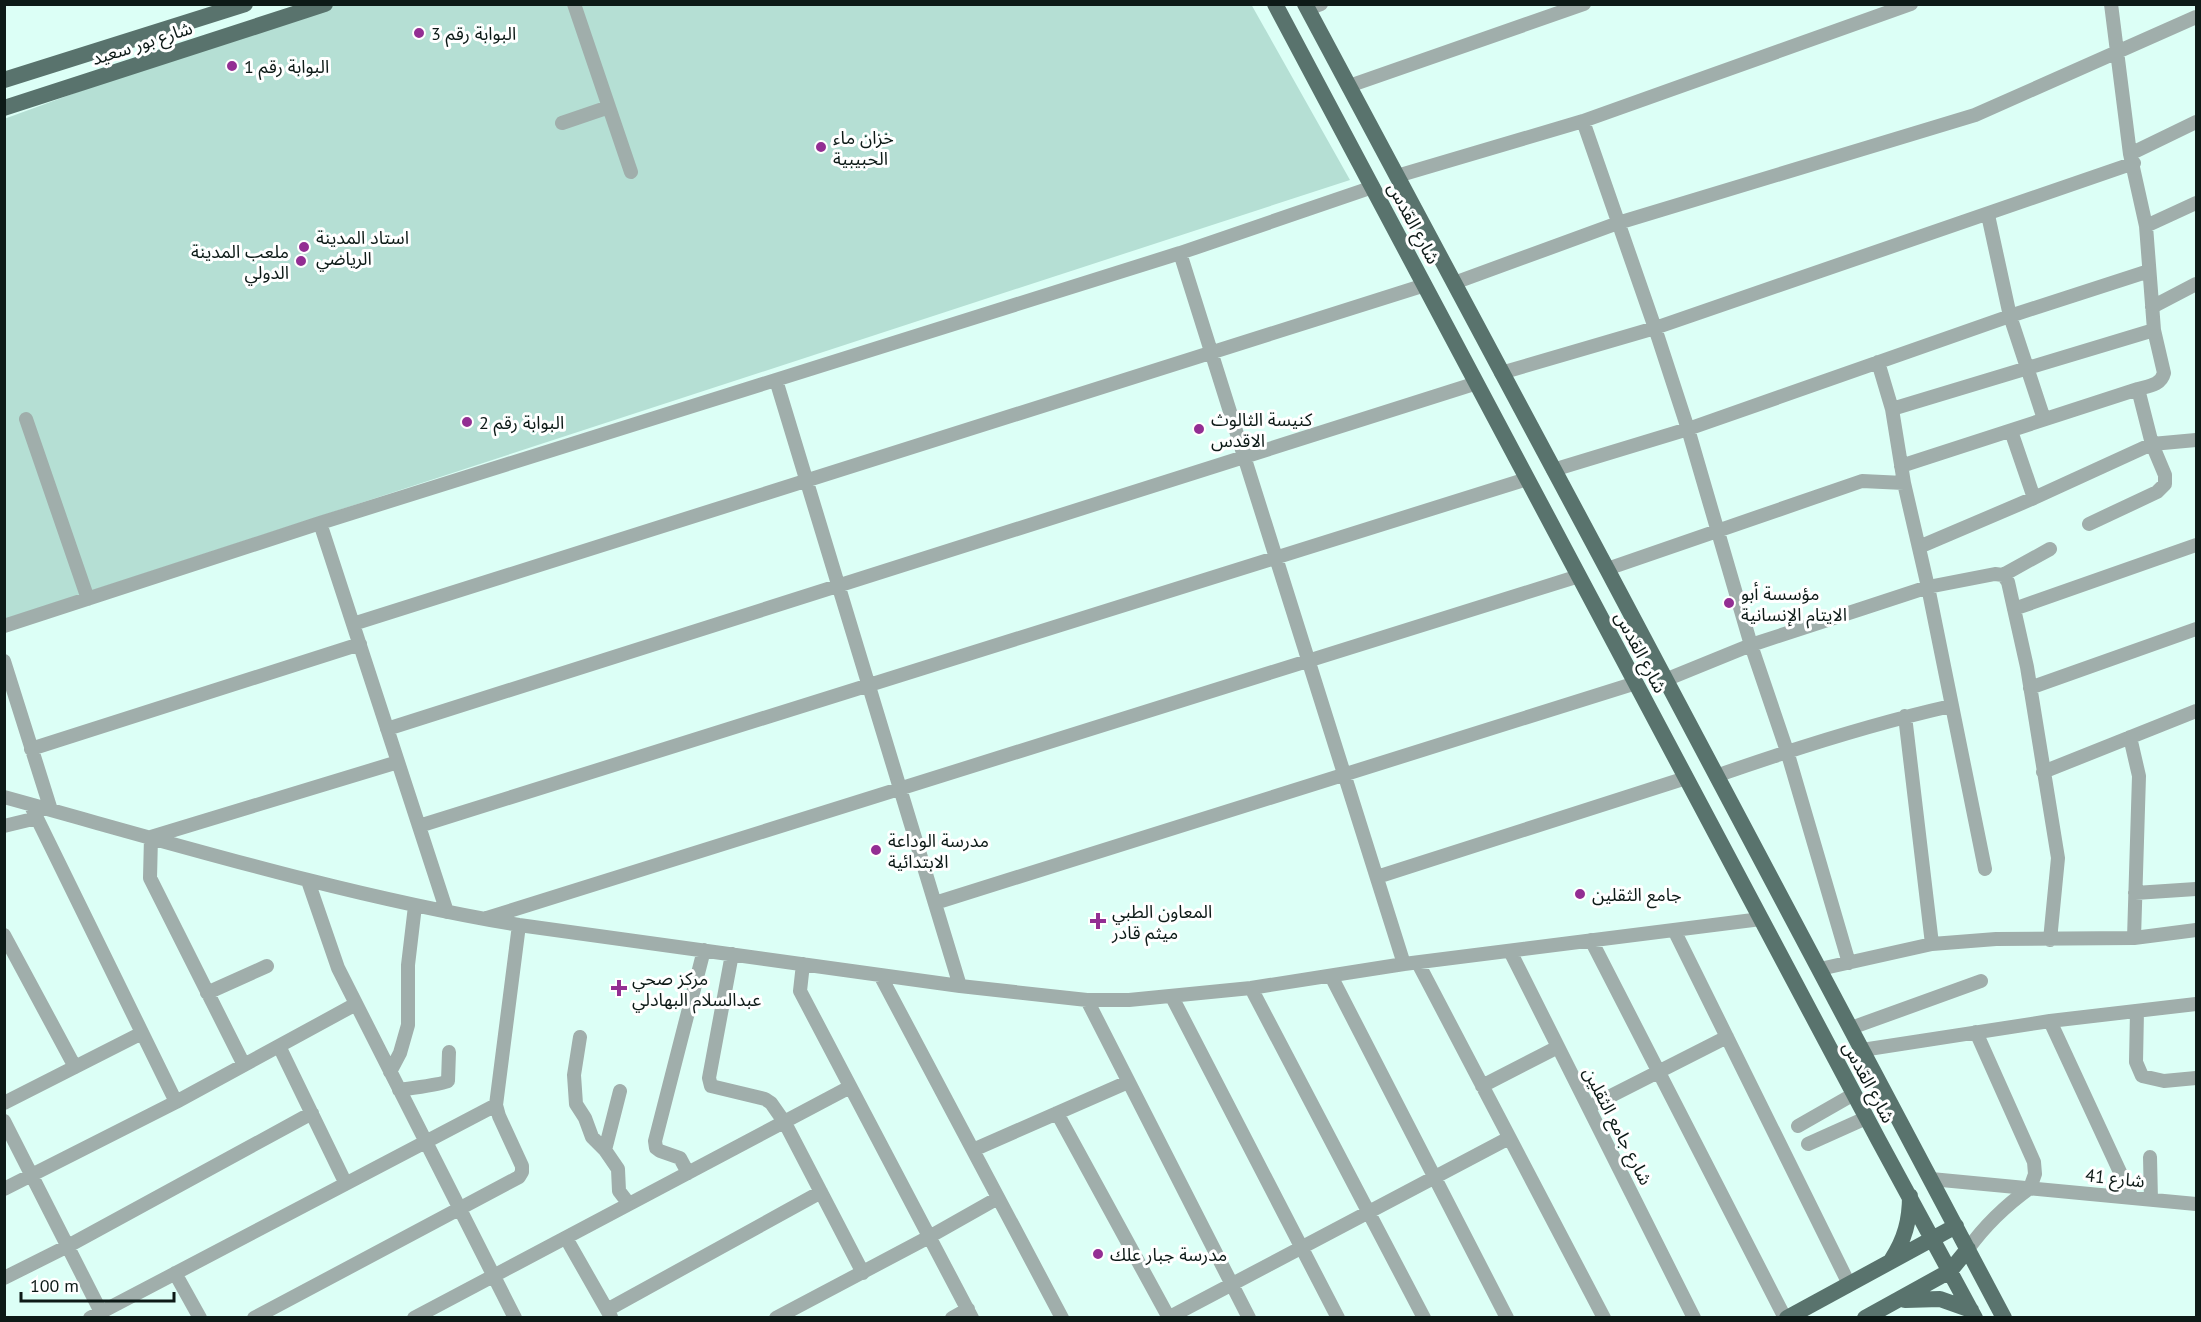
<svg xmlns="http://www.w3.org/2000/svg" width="2201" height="1322" viewBox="0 0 2201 1322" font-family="'PT Sans','Noto Sans Arabic',sans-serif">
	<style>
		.green { fill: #b5dfd4 }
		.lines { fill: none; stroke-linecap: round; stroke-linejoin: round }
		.minor { stroke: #a0aeab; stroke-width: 14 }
		.major { stroke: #59736d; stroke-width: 16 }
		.poi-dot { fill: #932e93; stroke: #fff; stroke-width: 2 }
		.labels { text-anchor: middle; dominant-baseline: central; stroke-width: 6; stroke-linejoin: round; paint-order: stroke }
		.poi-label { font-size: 18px; fill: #0d1a17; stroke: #fff; text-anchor: start }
		.street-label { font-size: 18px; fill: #0d1a17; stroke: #fff }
	</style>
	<rect width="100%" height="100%" fill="#dcfff6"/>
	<path class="green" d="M 1251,4 L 1350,180 L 5,619 L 4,119 L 261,25 L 325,5 Z"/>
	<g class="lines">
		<path class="minor" d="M 574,4 L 631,172
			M 1308,9 L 1321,4
			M 1349,86 L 1584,4
			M 1583,121 L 1655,328 L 1688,429 L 1751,645 L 1787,751 L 1849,963
			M 562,123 L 609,107
			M 2130,154 L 2196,122
			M 1397,176 L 1583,121 L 1911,4
			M 1988,215 L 2010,316 L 2044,419
			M 2146,226 L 2196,203
			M 1180,253 L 1404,964
			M 1454,283 L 1618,223 L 1975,115 L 2196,17
			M 2152,307 L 2196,284
			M 1878,362 L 1892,409 L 1904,483 L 1928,587 L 1985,869
			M 1501,373 L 1655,328 L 2134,163
			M 776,380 L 960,986
			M 1892,409 L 2154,330
			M 26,419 L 88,599
			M 2011,431 L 2034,498
			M 1901,466 L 2138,389 C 2149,386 2161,385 2164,373 L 2154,330 L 2146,226 L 2130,154 L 2111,4
			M 1553,470 L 1688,429 L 2010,316 L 2149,271
			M 320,523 L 447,912
			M 2089,524 L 2157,492 L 2165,484 L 2165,475 L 2152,444 L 2138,389
			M 1919,547 L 2034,498 L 2152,444 L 2196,440
			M 1607,569 L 1862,481 L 1904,483
			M 2003,575 L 2008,582 L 2027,667 L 2058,858 L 2050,940
			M 2014,609 L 2196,545
			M 353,624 L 1425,285
			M 4,626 L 320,523 L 1180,253 L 1373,187
			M 4,661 L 51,810
			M 1665,680 L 1751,645 L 1864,608 L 1928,587 L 1995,574 L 2003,575 L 2050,549
			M 2030,688 L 2196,629
			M 1905,716 L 1932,944
			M 387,729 L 1477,383
			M 2130,737 L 2139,776 L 2134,938
			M 31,749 L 360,644
			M 2043,772 L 2196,711
			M 1716,776 C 1793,749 1871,724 1951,706
			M 4,797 C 175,844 345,896 519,925 L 960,986 L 1087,1000 L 1129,1000 L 1251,988 L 1404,964 L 1761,919
			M 30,804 L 176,1102
			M 4,826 L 37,818
			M 419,826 L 1527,479
			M 1377,877 L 1686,778
			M 308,881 L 338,968 L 515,1318
			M 2135,893 L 2196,889
			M 935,903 L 1636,683
			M 487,918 L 1579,576
			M 1674,930 L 1849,1284
			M 4,935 L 75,1067
			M 1591,940 L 1785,1318
			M 1510,951 L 1694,1318
			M 732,954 L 709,1078 L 711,1086 L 765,1099 L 771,1103 L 785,1123 L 863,1273
			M 1418,963 L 1604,1318
			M 803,964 L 800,991 L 972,1318
			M 1820,969 L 1932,944 L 1996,939 L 2134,938 L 2196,930
			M 880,975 L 1062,1318
			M 1331,976 L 1507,1318
			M 1251,988 L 1424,1318
			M 207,993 L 267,966
			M 1172,997 L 1338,1318
			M 1087,1000 L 1249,1318
			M 2137,1011 L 2136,1062 L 2142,1076 L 2164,1081 L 2196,1078
			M 2050,1021 L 2132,1198
			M 1851,1028 L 1981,981
			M 1976,1032 L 2034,1162 L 2035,1174 L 2030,1188
			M 580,1037 L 574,1075 L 576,1104 L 585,1118 L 592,1137 L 605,1150 L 618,1169 L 619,1191 L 629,1204
			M 279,1046 L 345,1182
			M 1862,1050 L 2050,1021 L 2196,1004
			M 244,1065 L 150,878 L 151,837 L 398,762
			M 390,1072 L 400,1053 L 408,1025 L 408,965 L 415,906
			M 1482,1086 L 1558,1047
			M 399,1090 C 409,1088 442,1085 448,1081 L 449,1052
			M 4,1103 L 142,1033
			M 1589,1107 L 1727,1037
			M 1057,1113 L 1169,1318
			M 4,1121 L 104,1318
			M 1798,1126 L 1854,1094
			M 1808,1144 L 1866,1118
			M 605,1150 L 620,1091
			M 973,1150 L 1128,1082
			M 2150,1157 L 2151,1200
			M 688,1173 L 680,1158 L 660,1151 L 656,1148 L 655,1141 L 704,950
			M 1931,1179 L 2196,1204
			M 4,1189 L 176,1102 L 356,1004
			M 566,1238 L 611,1317
			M 1968,1249 C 1986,1224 2005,1206 2030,1188
			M 175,1273 L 200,1318
			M 4,1278 L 68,1246 L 312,1113
			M 607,1310 L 821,1192
			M 90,1318 L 496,1105
			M 254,1318 L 519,1177 L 522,1172 L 522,1166 L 499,1116 L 496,1105 L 519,925
			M 414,1318 L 850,1087
			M 776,1318 L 929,1237 L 998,1198
			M 952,1318 L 968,1309
			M 1168,1318 L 1509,1138"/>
		<path class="major" d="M 1275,4 L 1879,1141 L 1975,1318
			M 1305,4 L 1607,569 L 2004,1318
			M 4,80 L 245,4
			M 4,108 L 325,4
			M 1892,1259 C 1905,1239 1910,1220 1910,1196
			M 1905,1300 L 1940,1299 L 1971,1310
			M 1787,1318 L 1956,1226
			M 1865,1318 L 1950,1271 L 1968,1249"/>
	</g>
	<g class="poi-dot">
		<circle cx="419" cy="33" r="6"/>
		<circle cx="232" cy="66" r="6"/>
		<circle cx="821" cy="147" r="6"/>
		<circle cx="304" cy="247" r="6"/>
		<circle cx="301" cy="261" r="6"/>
		<circle cx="467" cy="422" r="6"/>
		<circle cx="1199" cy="429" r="6"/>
		<circle cx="1729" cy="603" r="6"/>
		<circle cx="876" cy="850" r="6"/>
		<circle cx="1580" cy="894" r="6"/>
		<path d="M1095 912h6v6h6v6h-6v6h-6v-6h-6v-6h6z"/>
		<path d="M616 979h6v6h6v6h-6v6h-6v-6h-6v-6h6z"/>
		<circle cx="1098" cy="1254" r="6"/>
	</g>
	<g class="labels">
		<g class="poi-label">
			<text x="431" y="33">البوابة رقم 3</text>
			<text x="244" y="66">البوابة رقم 1</text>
			<text x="833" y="137">خزان ماء<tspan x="833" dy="21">الحبيبية</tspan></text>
			<text x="316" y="237">استاد المدينة<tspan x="316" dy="21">الرياضي</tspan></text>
			<text x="289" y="251" text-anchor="end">ملعب المدينة<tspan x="289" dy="21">الدولي</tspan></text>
			<text x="1211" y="419">كنيسة الثالوث<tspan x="1211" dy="21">الاقدس</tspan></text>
			<text x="479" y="422">البوابة رقم 2</text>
			<text x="1741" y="593">مؤسسة أبو<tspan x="1741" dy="21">الايتام الإنسانية</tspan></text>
			<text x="888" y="840">مدرسة الوداعة<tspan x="888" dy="21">الابتدائية</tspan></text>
			<text x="1592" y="894">جامع الثقلين</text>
			<text x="1112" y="911">المعاون الطبي<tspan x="1112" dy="21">ميثم قادر</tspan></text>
			<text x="632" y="978">مركز صحي<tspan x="632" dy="21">عبدالسلام البهادلي</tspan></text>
			<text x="1110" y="1254">مدرسة جبار علك</text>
		</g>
		<g class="street-label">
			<text transform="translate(142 43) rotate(-18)">شارع بور سعيد</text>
			<text transform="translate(1414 223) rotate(62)">شارع القدس</text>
			<text transform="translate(1641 652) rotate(62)">شارع القدس</text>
			<text transform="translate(1869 1082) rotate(62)">شارع القدس</text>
			<text transform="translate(1618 1126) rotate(63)">شارع جامع الثقلين</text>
			<text transform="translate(2115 1178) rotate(6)">شارع 41</text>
		</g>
	</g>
	<rect width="2201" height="1322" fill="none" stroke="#0d1a17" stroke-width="12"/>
	<path d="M21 1292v9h153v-9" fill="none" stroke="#0d1a17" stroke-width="3"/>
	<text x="30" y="1292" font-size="18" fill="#0d1a17" stroke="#ffffff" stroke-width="4.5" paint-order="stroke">100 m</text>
</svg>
